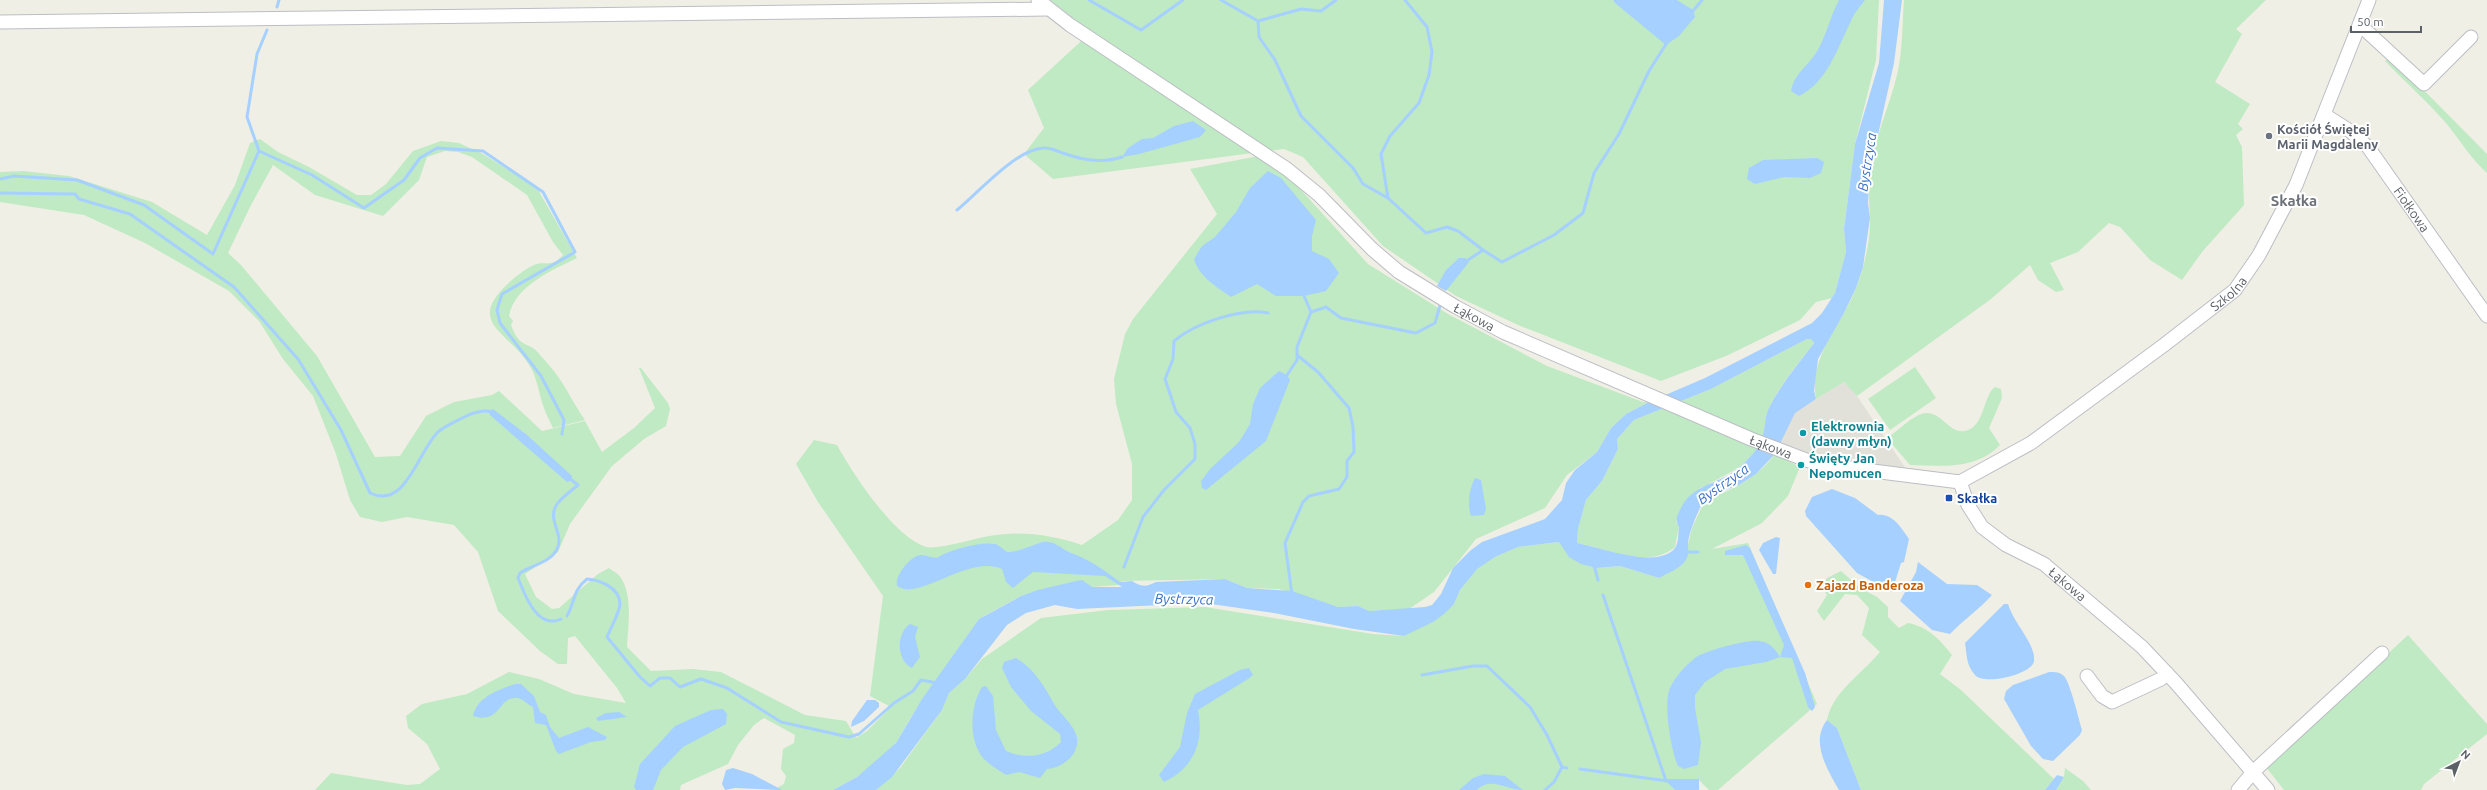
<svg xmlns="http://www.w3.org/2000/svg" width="2487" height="790" viewBox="0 0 2487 790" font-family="Ubuntu,sans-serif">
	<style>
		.industrial { fill: #e1e0d9 }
		.green { fill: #bfeac3 }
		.water { fill: #a6d0ff; fill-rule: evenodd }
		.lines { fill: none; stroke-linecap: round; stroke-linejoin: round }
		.stream { stroke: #a6d0ff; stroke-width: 3 }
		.minor-casing { stroke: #bcbec5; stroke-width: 15 }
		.minor { stroke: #fff; stroke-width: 13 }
		.worship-dot { fill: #6b7280; stroke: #fff; stroke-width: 1.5 }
		.culture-dot { fill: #0f9aa8; stroke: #fff; stroke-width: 1.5 }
		.transit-dot { fill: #1a4fb4; stroke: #fff; stroke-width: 1.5 }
		.food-dot { fill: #e8710a; stroke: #fff; stroke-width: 1.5 }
		.labels { text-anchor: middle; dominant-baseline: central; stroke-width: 4; stroke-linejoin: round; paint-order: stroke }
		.worship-label { font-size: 13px; font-weight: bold; fill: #5b616d; stroke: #fff; text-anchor: start }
		.street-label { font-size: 13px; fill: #5c6067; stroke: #fff }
		.culture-label { font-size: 13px; font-weight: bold; fill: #0d838f; stroke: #fff; text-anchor: start }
		.transit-label { font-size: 13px; font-weight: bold; fill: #164399; stroke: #fff; text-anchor: start }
		.food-label { font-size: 13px; font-weight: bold; fill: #c56008; stroke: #fff; text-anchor: start }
		.water-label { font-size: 14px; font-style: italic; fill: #3a71c6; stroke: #fff }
		.quarter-label { font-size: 15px; font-weight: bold; fill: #6d7279; stroke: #fff }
	</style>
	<rect width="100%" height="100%" fill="#f0efe5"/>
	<path class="industrial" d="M 1844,382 L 1857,396 L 1906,469 L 1815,456 L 1780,445 L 1757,407 L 1805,406 Z"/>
	<path class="green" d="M 1050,0 L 1879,0 L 1876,60 L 1855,144 L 1844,229 L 1846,252 L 1835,293 L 1832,298 L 1816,302 L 1800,320 L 1726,356 L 1661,381 L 1518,325 L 1456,296 L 1383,246 L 1303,157 L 1284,149 L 1053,179 L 1024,154 L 1044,128 L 1028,90 L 1091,32 Z
		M 1904,0 L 2266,0 L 2236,29 L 2242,34 L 2215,82 L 2250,104 L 2238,124 L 2243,129 L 2236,135 L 2242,147 L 2244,205 L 2202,252 L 2182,280 L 2150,260 L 2120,227 L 2109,223 L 2078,252 L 2050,263 L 2064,290 L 2056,292 L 2038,280 L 2030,265 L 1991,299 L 1857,396 L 1844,382 L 1816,399 C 1808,356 1842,326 1856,288 C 1864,268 1871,240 1870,217 C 1869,202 1868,187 1870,172 C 1874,139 1889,108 1897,75 C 1903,51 1902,25 1904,0 Z
		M 2390,56 L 2487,154 L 2487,173 C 2471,159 2460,140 2446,123 C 2427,101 2405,82 2385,61 Z
		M 260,139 L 278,152 L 309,167 L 357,195 L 371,195 L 386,184 L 413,151 L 441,141 L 459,143 L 483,154 L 537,188 L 577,258 C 553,270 515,285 509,316 L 513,321 L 511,325 C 521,352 529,339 541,356 C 547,363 554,370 559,378 C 568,391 575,406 585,420 L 553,428 C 550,421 546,415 544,408 C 539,395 538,381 531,368 C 510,330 461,324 513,279 C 519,274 527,268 534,265 C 546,260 550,269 563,255 L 553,242 L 527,195 L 472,157 L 458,152 L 445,151 L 427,157 L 419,180 L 383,216 L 315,195 L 273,165 L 251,205 L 228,253 L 241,265 L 317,356 L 375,457 L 400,456 L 426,416 L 454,402 L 492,395 L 499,391 L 542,431 L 585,421 L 602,452 L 634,428 L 655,408 L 639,368 L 641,368 L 668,403 L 670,409 L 666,426 L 644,439 L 612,466 L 570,524 L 558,552 L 525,574 L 536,597 L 552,609 L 559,608 L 598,574 L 609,568 C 613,571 619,574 621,578 C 633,597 628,626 627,647 L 651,671 L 693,669 L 721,672 L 805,715 L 846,721 L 856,738 L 867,731 L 891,707 L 870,696 L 883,596 L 818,502 L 796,464 L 814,440 L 837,445 C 853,474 894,537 926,547 C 937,550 976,538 989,536 C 1020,530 1053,535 1082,545 L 1118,520 L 1132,500 L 1132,464 L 1116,404 L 1114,379 L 1125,334 L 1133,319 L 1217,214 L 1190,169 L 1259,156 L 1294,182 L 1368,264 L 1448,314 L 1547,366 L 1643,402 L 1649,402 L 1626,414 L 1611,428 L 1597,452 L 1567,475 L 1545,508 L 1476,539 L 1434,592 L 1409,609 L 1369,611 L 1358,606 L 1338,607 L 1279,589 L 1247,588 L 1225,579 L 1122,581 L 1119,585 L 1092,587 L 1076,581 L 1021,596 L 993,611 L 979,619 L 911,717 L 896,743 L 879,761 L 857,777 L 833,790 L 773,790 L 784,784 L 786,776 L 781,769 L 783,749 L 794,743 L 795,735 L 764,718 L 754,725 L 738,745 L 728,764 L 681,785 L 680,790 L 315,790 L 331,773 L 407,785 L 420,784 L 440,769 L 427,744 L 408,728 L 406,716 L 422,704 L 467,694 L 509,672 L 539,679 L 574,694 L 626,703 L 617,688 L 575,636 L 568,638 L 567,664 L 558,664 L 540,651 L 498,611 L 478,552 L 454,525 L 407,517 L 382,522 L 360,517 L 350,500 L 336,454 L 313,396 L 283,359 L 259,321 L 229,291 L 145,243 L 84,215 L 0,202 L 0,172 L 23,171 L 69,176 L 152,202 L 207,235 L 235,185 L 250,143 Z
		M 1807,339 L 1811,339 L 1814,343 C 1799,363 1781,383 1770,406 C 1764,417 1766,426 1762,438 C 1755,461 1730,473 1710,483 L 1708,486 L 1700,488 L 1676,522 L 1679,526 L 1675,547 C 1648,570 1607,548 1577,543 L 1578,529 L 1586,500 L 1602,481 L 1618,449 L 1617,439 L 1634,420 L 1711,389 Z
		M 1915,367 L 1936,398 L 1890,430 L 1868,399 Z
		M 1995,387 L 2001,389 L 2002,398 L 1989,428 L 2000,445 C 1976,470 1942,466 1910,465 L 1892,444 L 1890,436 C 1900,429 1915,413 1927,413 C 1942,413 1950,434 1965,431 C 1985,427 1983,395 1995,387 Z
		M 1775,454 L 1800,467 L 1788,496 L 1762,523 L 1712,549 L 1748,543 L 1817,704 L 1718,790 L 1709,790 L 1698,779 L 1668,782 L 1675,790 L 876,790 L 900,768 L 942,710 L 949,693 L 965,679 L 982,659 L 1041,618 L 1108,610 L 1205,607 L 1373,634 L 1404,636 L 1454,604 L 1460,590 L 1476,569 L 1495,557 L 1518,547 L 1560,542 L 1566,552 L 1597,568 L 1620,566 L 1659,578 L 1688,544 L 1692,528 L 1706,498 C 1732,492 1759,476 1775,454 Z
		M 1841,571 L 1860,588 L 1877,597 L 1888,607 L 1888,617 L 1899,628 L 1908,623 C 1929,627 1940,640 1952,655 L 1940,674 L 1961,690 L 2054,779 L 2045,790 L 1861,790 L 1837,728 L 1827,720 C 1833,691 1862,674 1880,652 L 1862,635 L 1869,608 L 1857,595 L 1845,594 L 1824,621 L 1817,611 L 1827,595 L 1822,587 L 1827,578 Z
		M 2408,635 L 2487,724 L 2487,734 L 2424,784 L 2421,790 L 2284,790 L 2266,767 Z
		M 2065,768 L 2083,781 L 2091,790 L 2056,790 L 2064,777 Z"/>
	<path class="water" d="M 1613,0 L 1677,0 L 1693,10 L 1695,17 L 1679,36 L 1666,45 L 1615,3 Z
		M 1839,0 L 1865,0 C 1860,7 1854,13 1851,21 C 1838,47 1827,83 1799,96 L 1791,91 C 1794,75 1804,69 1814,56 C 1826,39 1829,18 1839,0 Z
		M 1884,0 L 1902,0 L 1894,63 L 1870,171 L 1868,203 L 1870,218 L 1863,267 L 1856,288 L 1844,313 L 1818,359 L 1814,391 L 1816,399 L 1795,413 L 1775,454 L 1756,474 L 1739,485 L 1705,498 C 1700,507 1688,533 1688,544 C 1688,551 1690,554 1685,561 C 1680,569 1667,573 1659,578 L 1620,566 L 1597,568 L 1581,564 L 1569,557 L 1559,542 L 1518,547 L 1495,557 L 1477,569 L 1460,590 L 1454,604 L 1444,614 L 1433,622 L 1404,636 L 1354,629 L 1274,613 L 1204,603 L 1077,609 L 1055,605 L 1026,613 L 1007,625 L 965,679 L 949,693 L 942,710 L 892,777 L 876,790 L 833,790 L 857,777 L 896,743 L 922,699 L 979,619 L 1021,596 L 1038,590 L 1076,581 L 1082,580 L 1092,587 L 1122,587 L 1105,576 L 1033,572 L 1013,588 L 1006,582 L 1002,569 C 967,554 920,602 897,586 C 894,576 911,555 921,555 C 926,555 931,558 937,558 C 947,550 983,541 995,544 C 1000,545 1004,551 1008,552 C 1016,553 1035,544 1043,542 C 1056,540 1063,551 1074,554 C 1092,561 1104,570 1120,582 L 1132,581 C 1141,587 1146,587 1156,582 L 1225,579 L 1247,588 L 1292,591 L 1338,607 L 1358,606 L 1369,611 L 1425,607 L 1432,605 L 1441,594 L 1453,568 L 1471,550 L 1482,542 L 1545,519 L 1562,500 L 1566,483 L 1575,470 L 1597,452 L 1611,428 L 1626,414 L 1649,402 L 1705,378 L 1812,323 L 1822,313 L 1835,293 L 1843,263 L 1846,252 L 1844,229 L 1855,144 L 1879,63 ZM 1807,339 L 1811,339 L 1814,343 C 1799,363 1781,384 1770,406 C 1764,417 1766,426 1762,438 C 1758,450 1747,461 1737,469 C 1718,485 1691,484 1680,510 C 1677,516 1675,520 1679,527 C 1678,533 1679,542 1675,548 C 1657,570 1600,547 1577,543 L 1578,529 L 1586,500 L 1602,481 L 1618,449 L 1617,439 L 1634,420 L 1711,389 Z
		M 1193,121 L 1206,130 L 1200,137 L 1139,154 L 1122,157 L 1128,148 L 1142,139 L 1153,138 L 1174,126 Z
		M 1817,158 L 1824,162 L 1821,173 L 1810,178 L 1784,177 L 1755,184 L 1747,179 L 1749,168 L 1763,160 Z
		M 1268,171 L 1281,178 L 1316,220 L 1312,236 L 1312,251 L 1329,259 L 1339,273 L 1326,291 L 1304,296 L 1276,296 L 1257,284 L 1231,297 C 1217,287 1199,277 1194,259 L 1202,246 L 1215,237 L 1236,212 L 1250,188 Z
		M 1459,258 L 1465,258 L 1469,262 L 1446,291 L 1437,286 L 1446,270 Z
		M 1279,371 L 1287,375 L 1290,380 L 1266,441 L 1206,490 L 1202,488 L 1201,481 L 1210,469 L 1239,442 L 1250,424 L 1253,404 L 1260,388 Z
		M 493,409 L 527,435 L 572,476 L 572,480 L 567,482 L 490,415 L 489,411 Z
		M 1475,478 L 1481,480 L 1486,509 L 1484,515 L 1471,516 C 1467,505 1469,489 1475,478 Z
		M 1832,489 L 1855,498 L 1878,515 C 1893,513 1902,529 1909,539 L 1904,562 L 1901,563 L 1892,592 L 1857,573 L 1806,516 L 1805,511 L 1812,497 Z
		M 1776,537 L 1780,538 L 1776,574 L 1773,574 L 1759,550 L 1763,543 Z
		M 1746,545 L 1750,548 L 1805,673 L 1815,707 L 1812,711 L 1808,707 L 1792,658 L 1780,657 L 1766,662 L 1725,669 L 1705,682 L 1695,695 L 1695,708 L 1701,742 L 1698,765 L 1684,769 L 1678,766 C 1671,751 1663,703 1670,688 C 1675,677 1685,666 1695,658 C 1704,651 1748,639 1759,641 C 1770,642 1775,649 1780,657 L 1784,645 L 1743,555 L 1725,555 L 1725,551 Z
		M 1918,562 L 1947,584 L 1977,585 L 1992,595 C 1980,609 1963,620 1950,634 L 1932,630 L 1900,601 L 1916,572 Z
		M 2004,604 L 2008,604 C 2014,624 2036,644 2034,661 C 2033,674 1984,686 1975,675 C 1966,665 1967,655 1965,643 Z
		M 910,624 L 918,627 L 915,637 L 920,657 L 912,668 C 896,661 896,633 910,624 Z
		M 1016,658 C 1035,669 1045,688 1056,707 C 1062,715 1071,723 1075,732 C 1084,751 1064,768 1047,769 L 1040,778 L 1019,772 L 1006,775 C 999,770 989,765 983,758 C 968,740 970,706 982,687 L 986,686 L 993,696 L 996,730 L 1006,751 C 1025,759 1045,758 1061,742 L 1060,734 L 1031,711 L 1011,687 L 1002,668 L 1004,662 Z
		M 1249,668 L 1253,675 L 1248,679 L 1198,710 C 1204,741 1195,767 1164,782 L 1159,775 L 1180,747 L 1187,713 L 1195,694 L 1240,670 Z
		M 2049,672 C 2055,672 2060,672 2064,676 C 2070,682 2079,720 2082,730 L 2080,735 L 2053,761 L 2043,759 L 2031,746 L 2004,699 L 2006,691 L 2013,685 Z
		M 515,684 L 521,684 L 534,696 L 540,712 L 546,715 L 550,727 L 559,738 L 588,727 L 607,737 L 605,740 L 591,742 L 559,754 L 556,751 L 546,725 L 535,723 L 533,707 C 528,705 522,698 517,698 C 498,696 501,725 473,716 C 477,697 498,690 515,684 Z
		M 867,700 L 875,700 L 879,703 L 879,707 L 864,721 L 851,727 L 852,721 Z
		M 723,709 L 727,714 L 726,724 L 683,747 L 661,770 L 653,790 L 636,790 L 634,787 L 640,764 L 675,726 L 711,710 Z
		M 619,712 L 627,717 L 598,721 L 596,718 L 606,713 Z
		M 1827,720 L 1837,728 L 1861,790 L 1839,790 C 1827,769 1810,742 1827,720 Z
		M 733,768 L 752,774 L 782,790 L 735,788 L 725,790 L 722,784 L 726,770 Z
		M 1484,774 L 1505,776 L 1523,790 C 1506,790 1491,776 1477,790 L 1459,790 L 1473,778 Z
		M 2057,775 L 2064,777 L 2056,790 L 2045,790 Z
		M 1668,779 L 1699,779 L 1699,790 L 1675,790 L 1666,781 Z"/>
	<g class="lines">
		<path class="stream" d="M 1089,0 L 1141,30 L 1183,0
			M 1221,0 L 1258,21 L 1301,9 L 1321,11 L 1336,0
			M 1405,0 L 1427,27 L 1432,52 L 1429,75 L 1419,103 L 1390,136 L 1381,154 L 1388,198 L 1426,233 L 1447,227 L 1458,231 L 1483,250
			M 277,7 L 279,0
			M 1692,12 L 1702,0
			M 1258,21 L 1259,37 L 1275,60 L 1301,116 L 1353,168 L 1363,184 L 1388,198
			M 267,30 L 257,54 L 247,117 L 259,151 L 312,175 L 364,208 L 404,180 L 420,158 L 437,148 L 483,151 L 543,192 L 575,252 L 502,294 L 497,310 L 500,323 L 541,376 L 564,420 L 562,434
			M 0,179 L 14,176 L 77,180 L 144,205 L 213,254 L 259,151
			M 0,193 L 75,194 L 79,199 L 130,214 L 234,287 L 298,359 L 341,430 L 370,493 C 406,510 418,451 438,432 C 445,426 455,422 462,418 C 470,414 482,409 491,412
			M 957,210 C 978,193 1018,147 1045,148 C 1052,148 1059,152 1066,154 C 1085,161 1103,163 1122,157
			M 1465,262 L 1483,250 L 1502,262 L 1554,235 L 1583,213 L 1594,173 L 1619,134 L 1649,71 L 1668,41
			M 1304,296 L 1311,312 L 1326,307 L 1341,318 L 1416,333 L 1435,323 L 1441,302
			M 1287,375 L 1297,360 L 1297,347 L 1311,312
			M 1687,552 L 1698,552
			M 1594,565 L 1598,580
			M 1124,567 L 1143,517 L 1164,490 L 1195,459 L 1195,444 L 1190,428 L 1176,412 L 1165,379 L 1173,359 L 1174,341 C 1194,324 1241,307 1268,313
			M 1292,595 L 1285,543 L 1303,502 L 1309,496 L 1339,489 L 1347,477 L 1347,461 L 1354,452 L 1353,427 L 1349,408 L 1318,372 L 1297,355
			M 1603,595 L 1666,781
			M 567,616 C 576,600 572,591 587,579 C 600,580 620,588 620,604 C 619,614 611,627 607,637 L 640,677 L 650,686 L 660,678 L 670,678 L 680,687 L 701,679 L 727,688 L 781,722 L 849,737 L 859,734 L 894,703 L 913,691 L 921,680 L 937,683
			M 561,619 C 537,630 525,595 518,578 L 520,573 C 532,565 550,563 557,549 C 565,534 546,520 557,504 C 562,497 571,491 578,485 L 569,478
			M 1422,675 L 1473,666 L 1487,666 L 1530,707 L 1547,735 L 1562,767 L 1567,768
			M 1580,769 L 1668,781
			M 1545,790 L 1554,782 L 1562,767"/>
		<g class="minor-casing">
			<g id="minor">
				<path id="s1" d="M 1038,0 L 1070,25 L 1287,169 L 1319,195 L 1372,249 L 1399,272 L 1456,307 L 1503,332 L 1751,439 L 1817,464 L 1960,482 L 2031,443 L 2164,345 L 2235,290 L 2259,255 L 2296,185 L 2369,0"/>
				<path d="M 0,22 L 1047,9"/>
				<path d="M 2360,25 L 2424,84 L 2471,37"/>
				<path id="s2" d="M 2325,115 L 2350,131 L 2368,147 L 2487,316"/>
				<path id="s3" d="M 1960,482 L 1968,505 L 1982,527 L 2006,545 L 2044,564 L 2142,647 L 2176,683 L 2268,790"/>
				<path d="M 2087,676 L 2102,696 L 2112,702 L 2161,679 L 2167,673"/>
				<path d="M 2238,790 L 2254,771 L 2382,653"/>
			</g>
		</g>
		<use href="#minor" class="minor"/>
	</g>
	<circle class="worship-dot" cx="2269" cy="136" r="4"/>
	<g class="culture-dot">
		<circle cx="1803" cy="433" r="4"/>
		<circle cx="1801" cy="465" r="4"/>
	</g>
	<rect class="transit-dot" x="1945" y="494" width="8" height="8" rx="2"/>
	<circle class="food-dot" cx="1808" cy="585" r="4"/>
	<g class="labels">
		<g class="worship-label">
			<text x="2277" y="129">Kościół Świętej<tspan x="2277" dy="15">Marii Magdaleny</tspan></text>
		</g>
		<g class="street-label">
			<text stroke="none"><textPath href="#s2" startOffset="130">Fiołkowa</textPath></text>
			<text stroke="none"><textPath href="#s1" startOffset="1387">Szkolna</textPath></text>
			<text stroke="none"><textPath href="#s1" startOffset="541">Łąkowa</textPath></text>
			<text stroke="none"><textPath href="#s1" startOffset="865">Łąkowa</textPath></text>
			<text stroke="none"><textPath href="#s3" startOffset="154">Łąkowa</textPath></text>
		</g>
		<g class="culture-label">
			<text x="1811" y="426">Elektrownia<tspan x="1811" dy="15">(dawny młyn)</tspan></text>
			<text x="1809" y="458">Święty Jan<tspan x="1809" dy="15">Nepomucen</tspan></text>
		</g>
		<g class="transit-label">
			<text x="1957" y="498">Skałka</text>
		</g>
		<g class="food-label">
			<text x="1816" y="585">Zajazd Banderoza</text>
		</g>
		<g class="water-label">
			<text transform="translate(1867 162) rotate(-81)">Bystrzyca</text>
			<text transform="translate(1723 484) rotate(-35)">Bystrzyca</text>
			<text transform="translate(1184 599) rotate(1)">Bystrzyca</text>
		</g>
		<g class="quarter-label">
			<text x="2294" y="200">Skałka</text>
		</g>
	</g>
	<g transform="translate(2459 762) rotate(42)" stroke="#ffffff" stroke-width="3" paint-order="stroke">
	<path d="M0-3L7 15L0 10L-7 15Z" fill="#5c6067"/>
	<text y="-6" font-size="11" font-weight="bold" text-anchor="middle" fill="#5c6067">N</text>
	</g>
	<path d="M2351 26v6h70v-6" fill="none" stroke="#5c6067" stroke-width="2"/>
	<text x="2357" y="26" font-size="12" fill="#5c6067" stroke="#ffffff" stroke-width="3" paint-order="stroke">50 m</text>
</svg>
